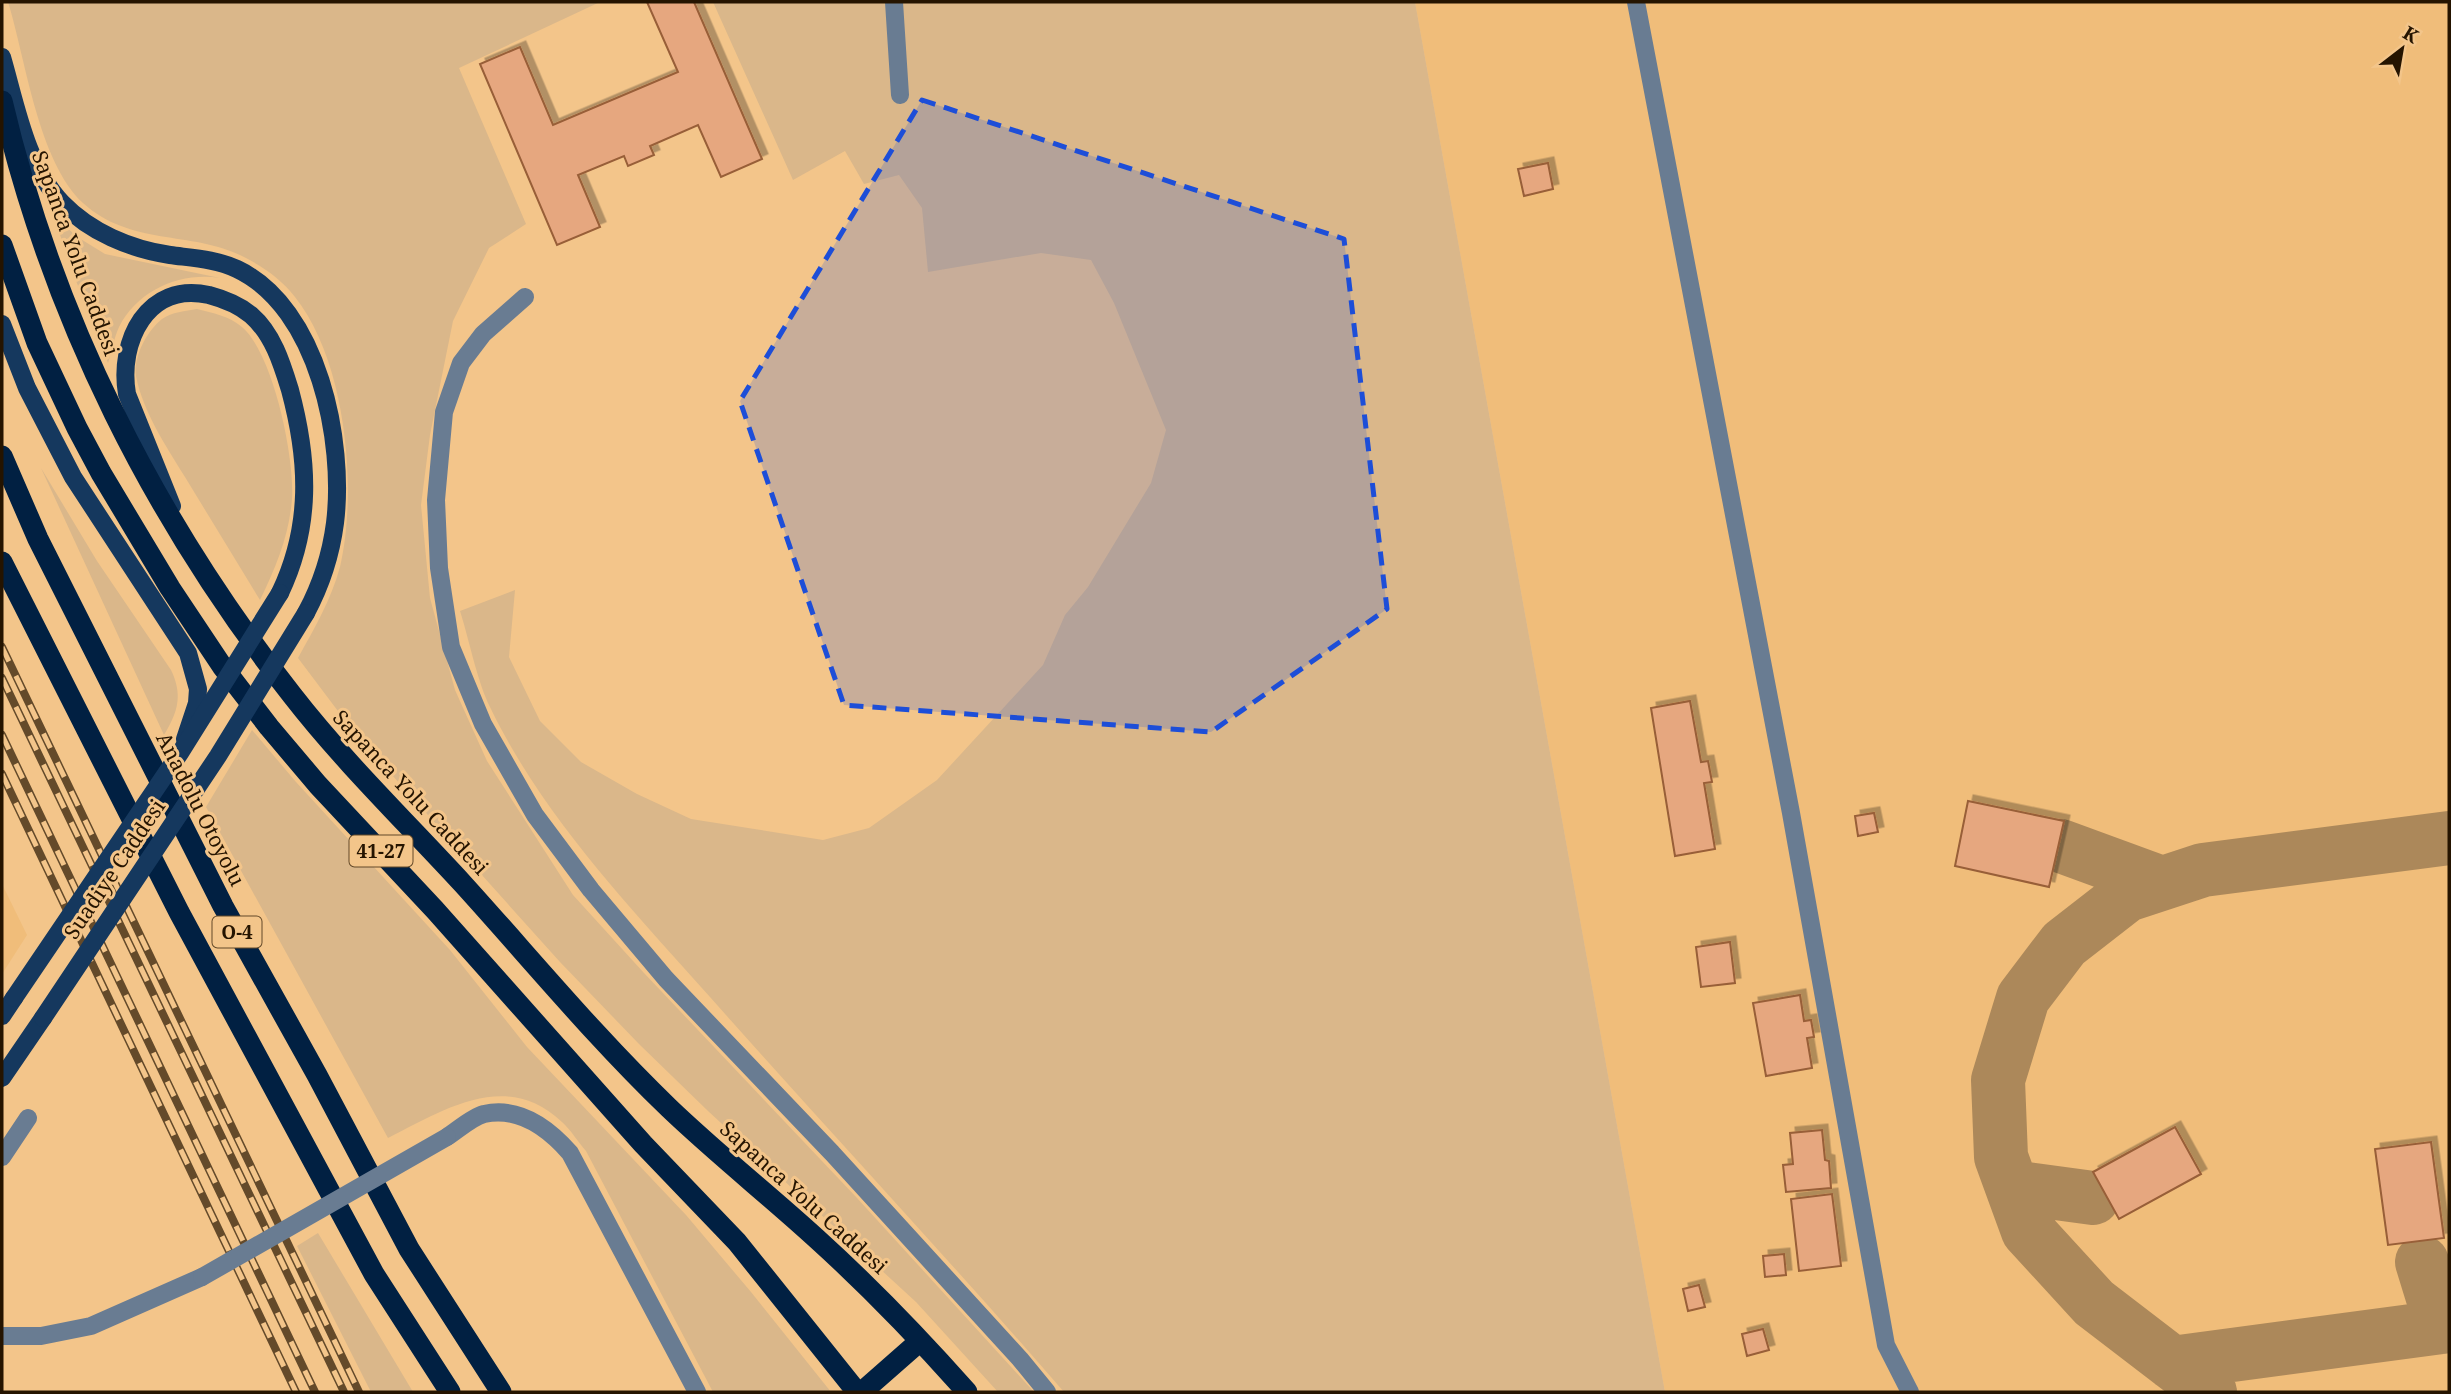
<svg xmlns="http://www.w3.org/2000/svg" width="2451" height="1394" viewBox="0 0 2451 1394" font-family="'Noto Serif',serif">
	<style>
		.built { fill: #f0bd7a }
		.green { fill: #dab78a }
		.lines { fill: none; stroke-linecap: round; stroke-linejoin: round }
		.taxiway { stroke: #ac885a; stroke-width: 54 }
		.building { fill: #e6a77f; stroke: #985e38; stroke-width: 2; filter: url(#shadow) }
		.minor { stroke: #697c92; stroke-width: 18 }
		.major { stroke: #15385e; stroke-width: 18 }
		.highway { stroke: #012042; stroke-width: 21 }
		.rail-casing { stroke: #644a2a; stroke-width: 8 }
		.rail { stroke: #f3c58a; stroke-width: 5; stroke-dasharray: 16; stroke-linecap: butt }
		.minor-bridge { stroke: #697c92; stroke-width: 18 }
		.major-bridge { stroke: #15385e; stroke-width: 18 }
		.marked { fill: #1d4ed8; fill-opacity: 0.2; stroke: #1d4ed8; stroke-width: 5; stroke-dasharray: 14 9; stroke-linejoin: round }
		.labels { text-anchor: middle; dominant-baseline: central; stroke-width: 6; stroke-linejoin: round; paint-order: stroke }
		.shield { fill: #f3c58a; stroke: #634929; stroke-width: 2 }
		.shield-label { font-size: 19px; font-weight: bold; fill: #251400 }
		.street-label { font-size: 21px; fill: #251400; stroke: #f3c58a }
	</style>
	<defs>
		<filter id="shadow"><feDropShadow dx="5.5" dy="-5.5" stdDeviation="0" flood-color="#0004"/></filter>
	</defs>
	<rect width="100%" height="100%" fill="#f3c58a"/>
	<path class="built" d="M 1415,2 L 2449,2 L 2449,1392 L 1665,1392 Z
		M 2,884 L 27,935 L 2,974 Z"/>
	<path class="green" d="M 8,2 L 600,2 L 459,68 L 526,224 L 489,248 L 453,321 L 430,435 L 421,505 L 430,598 L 455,690 L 487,761 L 573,895 L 644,973 L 857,1198 L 1034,1392 L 998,1392 L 916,1302 L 708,1111 L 639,1044 L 560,962 L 356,735 L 298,658 C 314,629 331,600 340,567 C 358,489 346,361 295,297 C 282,280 265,268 246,258 C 194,230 131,247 83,203 C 38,161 26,60 8,2 Z
		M 713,2 L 1415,2 L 1665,1392 L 1064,1392 C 948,1258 827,1129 710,997 C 630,907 543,817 490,707 C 477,681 469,639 460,611 L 515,590 L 509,657 L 540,721 L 581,762 L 637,794 L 691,819 L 823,840 L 869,828 L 937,780 L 1043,665 L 1065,615 L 1088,587 L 1151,483 L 1166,430 L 1114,303 L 1091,260 L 1041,253 L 928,272 L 922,208 L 899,175 L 864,184 L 845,151 L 793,180 Z
		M 54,217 L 79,238 L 105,254 L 220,278 C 180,272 138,290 119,327 C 114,338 112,351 108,363 L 73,273 Z
		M 197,309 C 213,313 229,316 242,327 C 273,353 295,458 292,499 C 289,536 276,567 260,600 C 235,559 210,518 185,477 C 166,446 143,412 136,376 C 133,357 147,331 162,319 C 172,312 185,311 197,309 Z
		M 41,468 L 97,561 L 171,670 C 183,695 178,712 164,735 Z
		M 252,730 L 296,782 L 450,950 L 527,1047 L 686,1215 L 751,1292 L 831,1392 L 713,1392 L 586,1151 C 578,1142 571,1130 562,1122 C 506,1069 444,1110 388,1138 L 206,807 Z
		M 318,1233 L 413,1392 L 371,1392 L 297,1246 Z"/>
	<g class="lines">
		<path class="taxiway" d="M 2061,846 L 2162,883
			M 2012,1187 L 2093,1198
			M 2422,1262 L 2442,1327
			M 2172,1363 L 2449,1326
			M 2210,1392 L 2094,1303 L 2028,1231 L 2001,1157 L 1998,1080 L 2023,998 L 2064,944 L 2127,895 L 2203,870 L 2449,838"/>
	</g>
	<path class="building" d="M 647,2 L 694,2 L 762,159 L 721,177 L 698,125 L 650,146 L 654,155 L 628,166 L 624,156 L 578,175 L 600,227 L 557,245 L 480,64 L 520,47 L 553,125 L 678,72 Z
		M 1548,163 L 1553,189 L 1524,196 L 1518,169 Z
		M 1690,701 L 1701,762 L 1708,761 L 1712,782 L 1704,783 L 1715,849 L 1675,856 L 1651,708 Z
		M 1968,801 L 2064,821 L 2049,887 L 1955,866 Z
		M 1874,813 L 1878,832 L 1858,836 L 1855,816 Z
		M 1730,942 L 1735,983 L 1701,987 L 1696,947 Z
		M 1800,995 L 1804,1021 L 1811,1020 L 1814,1037 L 1807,1038 L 1812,1068 L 1766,1076 L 1753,1003 Z
		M 2175,1127 L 2201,1174 L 2119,1219 L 2093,1172 Z
		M 1822,1130 L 1825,1160 L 1829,1161 L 1831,1188 L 1786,1192 L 1783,1165 L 1793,1164 L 1790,1133 Z
		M 2431,1142 L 2444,1238 L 2388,1245 L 2375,1149 Z
		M 1832,1194 L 1841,1266 L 1799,1271 L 1791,1199 Z
		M 1784,1254 L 1786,1275 L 1765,1277 L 1763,1256 Z
		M 1699,1285 L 1705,1307 L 1688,1311 L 1683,1289 Z
		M 1763,1329 L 1769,1350 L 1747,1356 L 1742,1334 Z"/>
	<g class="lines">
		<path class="minor" d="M 894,2 L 900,95
			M 1636,2 L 1791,813 L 1886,1345 L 1910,1392
			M 525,297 L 483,334 L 461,363 L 444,412 L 436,500 L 439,568 L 451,647 L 483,724 L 535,815 L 591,890 L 666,979 L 832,1153 L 1020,1359 L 1047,1392
			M 447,1137 C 458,1130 472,1117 484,1114 C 520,1106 549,1129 570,1153 L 697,1392
			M 2,1157 L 28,1118
			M 2,1336 L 41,1336 L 91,1326 L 202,1277"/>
		<path class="major" d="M 2,57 C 16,105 26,165 62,203 C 90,232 130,249 170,255 C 192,258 216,259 237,269 C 319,308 345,442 335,523 C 331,554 321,585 306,613
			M 2,324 L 27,388 L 73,477 L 188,653 L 198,689 L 197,703 L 185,739
			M 172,506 L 127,394 C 118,342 147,281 209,295 C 224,299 239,305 251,315 C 273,334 282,364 290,390 C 309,461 312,526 280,593
			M 2,1016 L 14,998
			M 2,1078 L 43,1018"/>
		<path class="highway" d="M 2,101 C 53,319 154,519 292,695 C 344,762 406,822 463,884 C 531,959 596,1038 669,1108 C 717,1154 769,1195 817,1239 C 870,1287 920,1339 967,1392
			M 2,245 L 37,343 L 77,428 L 101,473 L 170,588 L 222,666 L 269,727 L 318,785 L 435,910 L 643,1144 L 737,1242 L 857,1392
			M 2,456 L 38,539 L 223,906 L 317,1075 L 409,1249 L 501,1392
			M 2,562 L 179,912 L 374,1274 L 450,1392
			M 862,1392 L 920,1341"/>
		<g class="rail-casing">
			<path id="rail" d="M 2,647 L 359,1392
				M 2,678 L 344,1392
				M 2,735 L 315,1392
				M 2,774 L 296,1392"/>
		</g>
		<use href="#rail" class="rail"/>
		<path class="minor-bridge" d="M 202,1277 L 447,1137"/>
		<path class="major-bridge" d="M 14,998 L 180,753 L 280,593
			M 43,1018 L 218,756 L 306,613"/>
	</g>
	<path class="marked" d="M 922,100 L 1344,239 L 1387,609 L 1211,732 L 844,705 L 740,401 Z"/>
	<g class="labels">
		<g class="shield">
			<rect x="349.5" y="835.5" width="63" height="31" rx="5"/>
			<rect x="212.5" y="916.5" width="49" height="31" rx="5"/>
		</g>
		<g class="shield-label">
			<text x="381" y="851">41-27</text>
			<text x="237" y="932">O-4</text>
		</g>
		<g class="street-label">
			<text transform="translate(76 253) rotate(70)">Sapanca Yolu Caddesi</text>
			<text transform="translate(411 792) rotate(47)">Sapanca Yolu Caddesi</text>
			<text transform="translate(201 809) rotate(63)">Anadolu Otoyolu</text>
			<text transform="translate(114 869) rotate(-56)">Suadiye Caddesi</text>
			<text transform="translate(804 1197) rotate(42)">Sapanca Yolu Caddesi</text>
		</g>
	</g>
	<rect width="2451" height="1394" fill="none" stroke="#251400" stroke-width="7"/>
	<g transform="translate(2402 49) rotate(31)" stroke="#f3c58a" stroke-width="5" paint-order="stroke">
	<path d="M0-5L12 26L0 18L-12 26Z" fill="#251400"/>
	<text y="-10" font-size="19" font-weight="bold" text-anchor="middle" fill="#251400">K</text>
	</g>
</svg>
